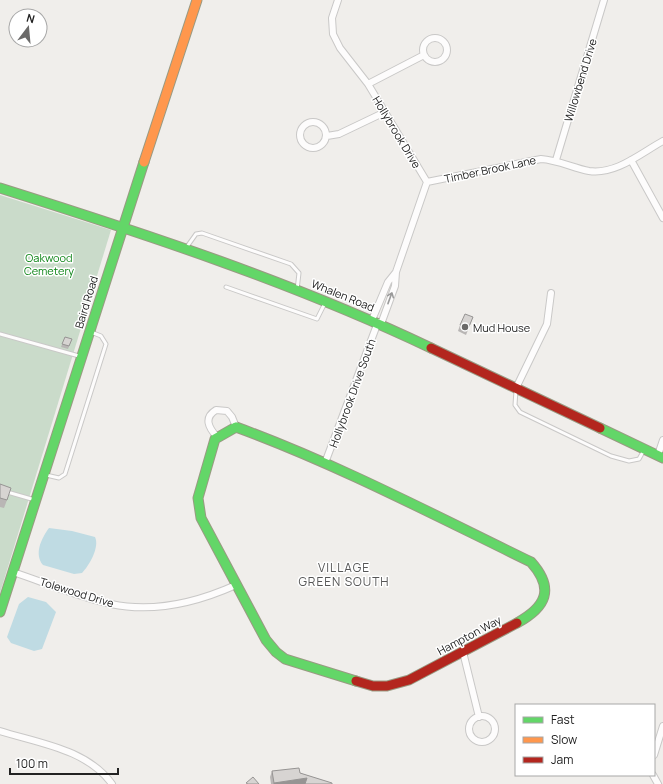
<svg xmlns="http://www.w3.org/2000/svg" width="663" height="784" viewBox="0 0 663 784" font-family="Manrope,sans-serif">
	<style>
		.cemetery { fill: #cadbca }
		.water { fill: #bfdbe3 }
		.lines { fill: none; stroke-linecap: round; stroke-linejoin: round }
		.lane-casing { stroke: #c9c8c7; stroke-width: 5 }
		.street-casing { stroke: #c9c8c7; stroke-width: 8 }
		.fast-casing { stroke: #999a82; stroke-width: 11 }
		.slow-casing { stroke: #999a82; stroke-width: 11 }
		.jam-casing { stroke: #999a82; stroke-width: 11 }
		.lane { stroke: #fdfcfc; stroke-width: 3 }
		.street { stroke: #fdfcfc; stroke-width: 6 }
		.fast { stroke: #63d668; stroke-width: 9 }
		.slow { stroke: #ff974d; stroke-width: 9 }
		.jam { stroke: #b3261e; stroke-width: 9 }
		.wall { fill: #b9b6b5 }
		.shaded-wall { fill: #969493 }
		.building { fill: #d7d4d2; stroke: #969493 }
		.oneway { stroke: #9a9a9a }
		.poi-dot { fill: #6a6968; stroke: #fff; stroke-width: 1.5 }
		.labels { text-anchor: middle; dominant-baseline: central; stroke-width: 3; stroke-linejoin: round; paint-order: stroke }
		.street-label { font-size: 11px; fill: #222; stroke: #fff }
		.park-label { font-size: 11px; fill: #0c8416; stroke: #fff }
		.poi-label { font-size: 11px; fill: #222; stroke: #fff; text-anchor: start }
		.neighbourhood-label { font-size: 12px; letter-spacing: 1px; fill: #555; stroke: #fff }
	</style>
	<rect width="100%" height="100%" fill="#f0eeeb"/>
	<path class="cemetery" d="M 0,195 L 111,230 L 0,593 Z"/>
	<path class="water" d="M 49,528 L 72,531 L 95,537 C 100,547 89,566 82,573 L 74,574 L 43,565 C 34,554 41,539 49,528 Z
		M 28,597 L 46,602 L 56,612 L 42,649 L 34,651 L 11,643 L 7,637 L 19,604 Z"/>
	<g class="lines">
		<g class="lane-casing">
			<path id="lane" d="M 186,248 L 196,234 L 202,233 L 291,264 L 299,273 L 297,290
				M 226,287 L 317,319 L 325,303
				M 0,334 L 79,356
				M 516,390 L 515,405 L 520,412 L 611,456 L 629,461 L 639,459 L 644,450
				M 46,475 L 59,478 L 65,474 L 106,344 L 101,336 L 91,332
				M 0,490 L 35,500"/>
		</g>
		<g class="street-casing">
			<path id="street" d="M 338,0 L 332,18 L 333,34 L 340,48 L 368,84 L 427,182 L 396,272 L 395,286 L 381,324
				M423 50a12 12 0 1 1 24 0a12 12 0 1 1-24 0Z
				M 368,84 L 424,55
				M300 135a13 13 0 1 1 26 0a13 13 0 1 1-26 0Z
				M 327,136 L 339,134 L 385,112
				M 556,160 L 604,0
				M 631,160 L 663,218
				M 427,182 L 541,159 C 558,160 573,168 589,171 C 616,175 641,153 663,141
				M 372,320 L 388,282 L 396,272
				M 516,388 L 547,324 L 551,293
				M 217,437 C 209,428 203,418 216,410 L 227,411 L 232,417 L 236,427
				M 658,455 L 663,440
				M 325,463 L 378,322
				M 13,572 C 46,583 78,597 111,604 C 153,613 198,602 236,585
				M 463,652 L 479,717
				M469 729a13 13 0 1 1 26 0a13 13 0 1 1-26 0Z
				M 0,731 C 38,743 87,749 112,784
				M 654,755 L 663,726
				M 653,775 L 658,784"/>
		</g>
		<g class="fast-casing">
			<path id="fast" d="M 0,188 C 146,234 292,282 431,348
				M 236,427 C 337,464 434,515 531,562 C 555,589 546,607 517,623
				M 236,427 L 215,439 L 198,498 L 201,518 L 266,640 L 276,652 L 285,659 L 356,681
				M 600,428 L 663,458
				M 0,612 L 144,162"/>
		</g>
		<g class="slow-casing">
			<path id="slow" d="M 144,162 L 197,0"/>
		</g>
		<g class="jam-casing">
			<path id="jam" d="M 431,348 L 600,428
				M 356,681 L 373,686 L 387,686 L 409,680 L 517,623"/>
		</g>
		<use href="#lane" class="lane"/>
		<use href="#street" class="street"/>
		<use href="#fast" class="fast"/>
		<use href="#slow" class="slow"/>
		<use href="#jam" class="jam"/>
	</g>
	<path class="wall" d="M 473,317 L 466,335 L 458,331 L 460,325 Z
		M 65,337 L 72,339 L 68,349 L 61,347 Z
		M 0,484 L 7,500 L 4,508 L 0,507 Z
		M 272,771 L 300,773 L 332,784 L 271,784 L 270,777 Z"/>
	<path class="shaded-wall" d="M 307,778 L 305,784 L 273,784 L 274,783 Z"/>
	<path class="building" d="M 465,314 L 473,317 L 468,329 L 460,325 Z
		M 65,337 L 72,339 L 69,346 L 62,344 Z
		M 0,484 L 11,488 L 7,500 L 0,498 Z
		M 299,768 L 300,773 L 332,783 L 332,784 L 305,784 L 307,778 L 274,783 L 272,771 Z
		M 253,777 L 259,784 L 248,784 L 246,783 Z"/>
	<defs><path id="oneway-shaft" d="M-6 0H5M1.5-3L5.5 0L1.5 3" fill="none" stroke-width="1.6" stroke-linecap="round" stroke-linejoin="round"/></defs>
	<use class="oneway" href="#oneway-shaft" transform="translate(390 298) rotate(-70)"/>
	<circle class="poi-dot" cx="465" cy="327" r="4"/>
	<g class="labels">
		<g class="street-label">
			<text transform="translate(580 80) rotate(-73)">Willowbend Drive</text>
			<text transform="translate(397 132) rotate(59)">Hollybrook Drive</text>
			<text transform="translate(490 169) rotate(-12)">Timber Brook Lane</text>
			<text transform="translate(343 295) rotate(22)">Whalen Road</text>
			<text transform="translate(86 302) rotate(-73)">Baird Road</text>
			<text transform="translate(352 393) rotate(-70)">Hollybrook Drive South</text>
			<text transform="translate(77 592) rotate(17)">Tolewood Drive</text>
			<text transform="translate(469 635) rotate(-28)">Hampton Way</text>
		</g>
		<g class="park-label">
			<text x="49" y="257">Oakwood<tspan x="49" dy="13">Cemetery</tspan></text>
		</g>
		<g class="poi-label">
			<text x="473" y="327">Mud House</text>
		</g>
		<g class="neighbourhood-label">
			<text x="344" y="567">VILLAGE<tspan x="344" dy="14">GREEN SOUTH</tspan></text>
		</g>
	</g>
	<rect x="515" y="704" width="140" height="72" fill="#ffffff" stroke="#a7a7a7"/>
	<rect x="523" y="717" width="20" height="6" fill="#63d668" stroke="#a7a7a7"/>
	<text x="551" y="724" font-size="12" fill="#222222">Fast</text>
	<rect x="523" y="737" width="20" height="6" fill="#ff974d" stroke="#a7a7a7"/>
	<text x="551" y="744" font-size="12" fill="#222222">Slow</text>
	<rect x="523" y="757" width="20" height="6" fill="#b3261e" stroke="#a7a7a7"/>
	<text x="551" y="764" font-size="12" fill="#222222">Jam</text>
	<g transform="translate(28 28) rotate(16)"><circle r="19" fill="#ffffff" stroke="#a7a7a7"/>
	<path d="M0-3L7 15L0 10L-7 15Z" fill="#6a6968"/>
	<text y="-6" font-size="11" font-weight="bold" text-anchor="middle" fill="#222222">N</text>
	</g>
	<path d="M10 768v6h108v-6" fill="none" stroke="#222222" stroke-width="2"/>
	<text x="16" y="768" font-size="12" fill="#222222" stroke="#ffffff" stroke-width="3" paint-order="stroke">100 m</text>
</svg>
